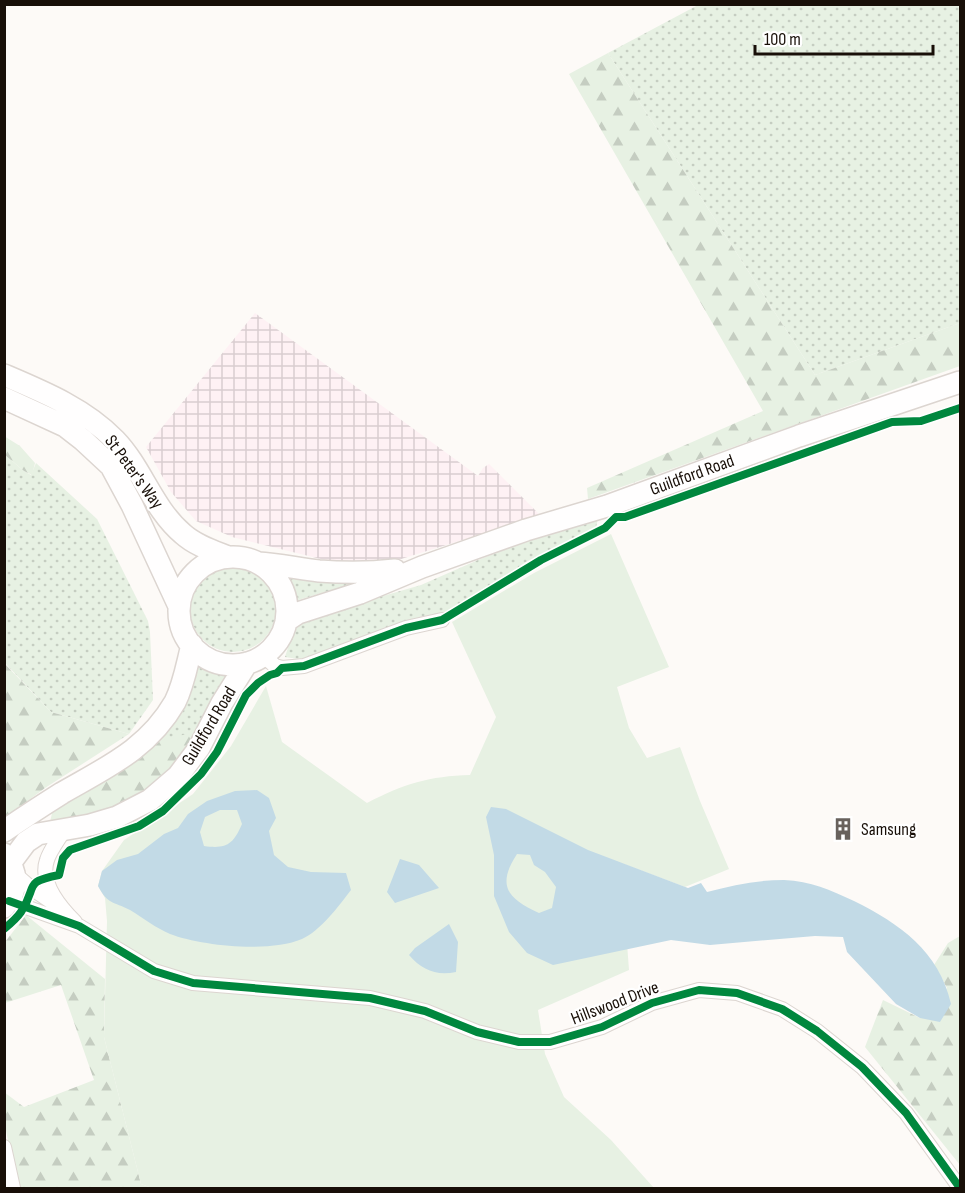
<svg xmlns="http://www.w3.org/2000/svg" width="965" height="1193" viewBox="0 0 965 1193" font-family="'Sofia Sans Condensed',sans-serif">
	<style>
		.industrial { fill: url(#industrial-grid) }
		.grass { fill: url(#grass-dots) }
		.forest { fill: url(#forest-firs) }
		.park { fill: #e7f1e3 }
		.water { fill: #c2dae6; fill-rule: evenodd }
		.lines { fill: none; stroke-linecap: round; stroke-linejoin: round }
		.minor-casing { stroke: #dcd5d0; stroke-width: 16 }
		.primary-casing { stroke: #dcd5d0; stroke-width: 24 }
		.minor { stroke: #fffefe; stroke-width: 14 }
		.primary { stroke: #fffefe; stroke-width: 21 }
		.cycleway-casing { stroke: #fff; stroke-width: 11 }
		.cycleway { stroke: #00873e; stroke-width: 8 }
		.labels { text-anchor: middle; dominant-baseline: central; stroke-width: 4.5; stroke-linejoin: round; paint-order: stroke }
		.street-label { font-size: 18px; fill: #180f08; stroke: #fff }
		.poi-label { font-size: 18px; fill: #180f08; stroke: #fff; text-anchor: start }
	</style>
	<defs>
		<pattern id="industrial-grid" width="8" height="8" patternUnits="userSpaceOnUse" patternTransform="scale(1.5)"><rect width="8" height="8" fill="#fef1f4"/><path d="M0 4h8M4 0v8" fill="none" stroke="#d9cdd0"/></pattern>
		<pattern id="grass-dots" width="8" height="8" patternUnits="userSpaceOnUse" patternTransform="scale(1.5)"><rect width="8" height="8" fill="#e7f1e3"/><path d="M2 2h.1M6 6h.1" fill="none" stroke="#c5cdc1" stroke-width="1.8" stroke-linecap="round"/></pattern>
		<pattern id="forest-firs" width="22" height="20" patternUnits="userSpaceOnUse" patternTransform="scale(1.5)"><rect width="22" height="20" fill="#e7f1e3"/><path d="M5 1l3.5 6h-7zM16 11l3.5 6h-7z" fill="#c5cdc1"/></pattern>
	</defs>
	<rect width="100%" height="100%" fill="#fdfaf7"/>
	<path class="industrial" d="M 255,313 L 478,476 L 483,468 L 489,464 L 539,514 L 524,521 L 385,564 L 337,563 L 232,537 L 196,521 L 171,492 L 146,447 Z"/>
	<path class="grass" d="M 698,5 L 960,5 L 960,323 L 815,375 L 608,53 Z
		M 5,455 L 24,471 L 31,475 L 36,463 L 97,519 L 148,621 L 150,632 L 153,700 L 129,734 L 51,712 L 5,663 Z
		M 599,514 L 596,527 L 526,562 L 482,592 L 446,612 L 401,623 L 316,656 L 298,659 L 285,657 L 293,632 L 307,618 L 421,585 L 478,560 Z
		M190 609a43 43 0 1 1 86 0a43 43 0 1 1-86 0Z
		M 284,573 L 363,583 L 321,593 L 295,601 L 293,585 Z
		M 197,658 L 228,670 L 236,669 L 193,741 L 161,740 C 183,711 192,695 197,658 Z"/>
	<path class="forest" d="M 608,53 L 815,375 L 960,323 L 960,366 L 588,499 L 587,488 L 763,411 L 569,74 Z
		M 4,436 L 20,446 L 35,463 L 32,475 L 24,471 L 5,455 Z
		M 4,663 L 51,712 L 129,734 L 45,788 L 5,818 Z
		M 187,734 L 193,741 C 188,748 184,758 178,764 C 145,800 97,816 50,822 L 53,809 L 82,793 L 161,740 Z
		M 26,915 L 105,979 L 104,1037 L 141,1184 L 152,1188 L 17,1188 L 5,1125 L 4,1092 L 24,1107 L 94,1080 L 61,985 L 5,1003 L 5,942 Z
		M 960,936 L 960,1165 L 865,1047 L 883,1000 L 920,1018 L 947,988 L 934,965 L 948,943 Z"/>
	<path class="park" d="M 611,534 L 669,667 L 617,687 L 629,728 L 647,758 L 680,747 L 700,801 L 729,869 L 685,887 L 621,863 L 629,970 L 538,1010 L 545,1054 L 564,1097 L 611,1140 L 654,1188 L 152,1188 L 141,1184 L 104,1037 L 107,921 L 105,898 L 98,886 L 102,871 L 124,840 L 193,794 L 231,746 L 266,686 L 282,742 L 367,803 C 403,784 430,776 470,775 L 496,717 L 452,622 L 534,573 Z"/>
	<path class="water" d="M 257,790 L 269,798 L 276,818 L 269,831 L 274,855 L 288,867 L 311,872 L 346,873 L 351,890 C 339,906 320,931 302,939 C 269,953 202,946 170,934 C 156,928 143,918 130,910 C 113,901 108,905 98,886 L 102,871 L 117,860 L 138,854 L 164,834 L 178,828 L 188,814 L 207,801 L 235,791 ZM 220,810 L 237,810 L 242,824 C 233,845 226,849 204,846 L 200,832 L 205,817 Z
		M 491,807 L 506,809 L 588,850 L 688,888 L 701,883 L 707,892 C 733,885 757,880 784,880 C 811,881 830,890 854,901 C 900,924 939,951 951,1004 L 940,1022 L 920,1018 L 896,1004 L 847,952 L 843,937 L 815,936 L 710,945 L 671,940 L 553,965 L 527,953 L 509,932 L 494,896 L 494,855 L 486,817 ZM 517,854 L 530,855 L 534,865 L 545,872 L 556,887 L 552,908 L 539,913 C 508,899 496,886 517,854 Z
		M 400,859 L 419,865 L 439,888 L 395,903 L 387,892 Z
		M 449,924 L 458,942 L 456,972 C 436,976 422,970 409,955 L 415,948 Z"/>
	<g class="lines">
		<g class="minor-casing">
			<path id="minor" d="M 263,655 L 275,666 L 282,668 L 304,666 L 406,628 L 442,620
				M 64,830 C 59,839 50,850 47,860 C 39,883 60,907 75,922
				M 15,874 L 31,888 L 59,907
				M 9,901 L 79,926 L 154,971 L 193,983 L 370,998 L 425,1011 L 477,1032 L 519,1042 L 550,1042 L 602,1027 L 652,1003 L 699,990 L 737,993 L 782,1009 L 817,1031 L 862,1067 L 906,1113 L 960,1188
				M 4,1147 L 13,1188"/>
		</g>
		<g class="primary-casing">
			<path id="primary" d="M 4,375 C 44,392 85,409 115,440 C 142,468 153,509 183,534 C 195,545 213,551 228,557
				M 4,398 L 65,426 L 83,440 L 111,466 L 132,505 L 178,604
				M179 611a54 54 0 1 1 108 0a54 54 0 1 1-108 0Z
				M 258,563 C 279,564 299,569 319,571 C 345,573 369,573 395,570
				M 286,621 L 298,613 L 360,593 L 422,567 L 526,530 L 607,506 L 799,436 L 960,382
				M 4,831 C 23,818 43,805 62,793 C 107,767 148,749 175,702 C 184,684 187,664 192,645
				M 4,854 C 18,871 19,890 4,907
				M 11,862 L 26,842 L 38,834 L 90,825 L 117,817 L 150,800 L 178,776 L 199,748 L 222,703 L 247,663"/>
		</g>
		<use href="#minor" class="minor"/>
		<use href="#primary" class="primary"/>
		<g class="cycleway-casing">
			<path id="cycleway" d="M 9,901 L 79,926 L 154,971 L 193,983 L 370,998 L 425,1011 L 477,1032 L 519,1042 L 550,1042 L 602,1027 L 652,1003 L 699,990 L 737,993 L 782,1009 L 817,1031 L 862,1067 L 906,1113 L 960,1188
				M 4,929 C 10,924 17,918 21,912 C 38,887 22,882 59,875 L 63,858 L 70,850 L 139,826 L 163,811 L 201,774 L 217,752 L 246,695 L 258,683 L 270,675 L 277,673 L 282,668 L 304,666 L 406,628 L 442,620 L 541,560 L 605,528 L 616,517 L 625,517 L 892,422 L 921,421 L 960,408"/>
		</g>
		<use href="#cycleway" class="cycleway"/>
	</g>
	<defs>
		<g id="building-bare" transform="scale(1.8)"><path d="M-4-6H4V6H1V3H-1V6H-4ZM-2.5-4.3h1.7v1.8h-1.7ZM.8-4.3h1.7v1.8H.8ZM-2.5-1h1.7V.8h-1.7ZM.8-1h1.7V.8H.8Z" fill="#68615c" stroke="#fff" stroke-width="2.5" paint-order="stroke"/></g>
	</defs>
	<g fill-rule="evenodd">
		<use href="#building-bare" x="843" y="829"/>
	</g>
	<g class="labels">
		<g class="street-label">
			<text transform="translate(134 472) rotate(54)">St Peter's Way</text>
			<text transform="translate(692 475) rotate(-20)">Guildford Road</text>
			<text transform="translate(209 726) rotate(-59)">Guildford Road</text>
			<text transform="translate(615 1003) rotate(-21)">Hillswood Drive</text>
		</g>
		<g class="poi-label">
			<text x="861" y="829">Samsung</text>
		</g>
	</g>
	<rect width="965" height="1193" fill="none" stroke="#180f08" stroke-width="12"/>
	<path d="M755 45v9h178v-9" fill="none" stroke="#180f08" stroke-width="3"/>
	<text x="764" y="45" font-size="18" fill="#180f08" stroke="#ffffff" stroke-width="4.5" paint-order="stroke">100 m</text>
</svg>
